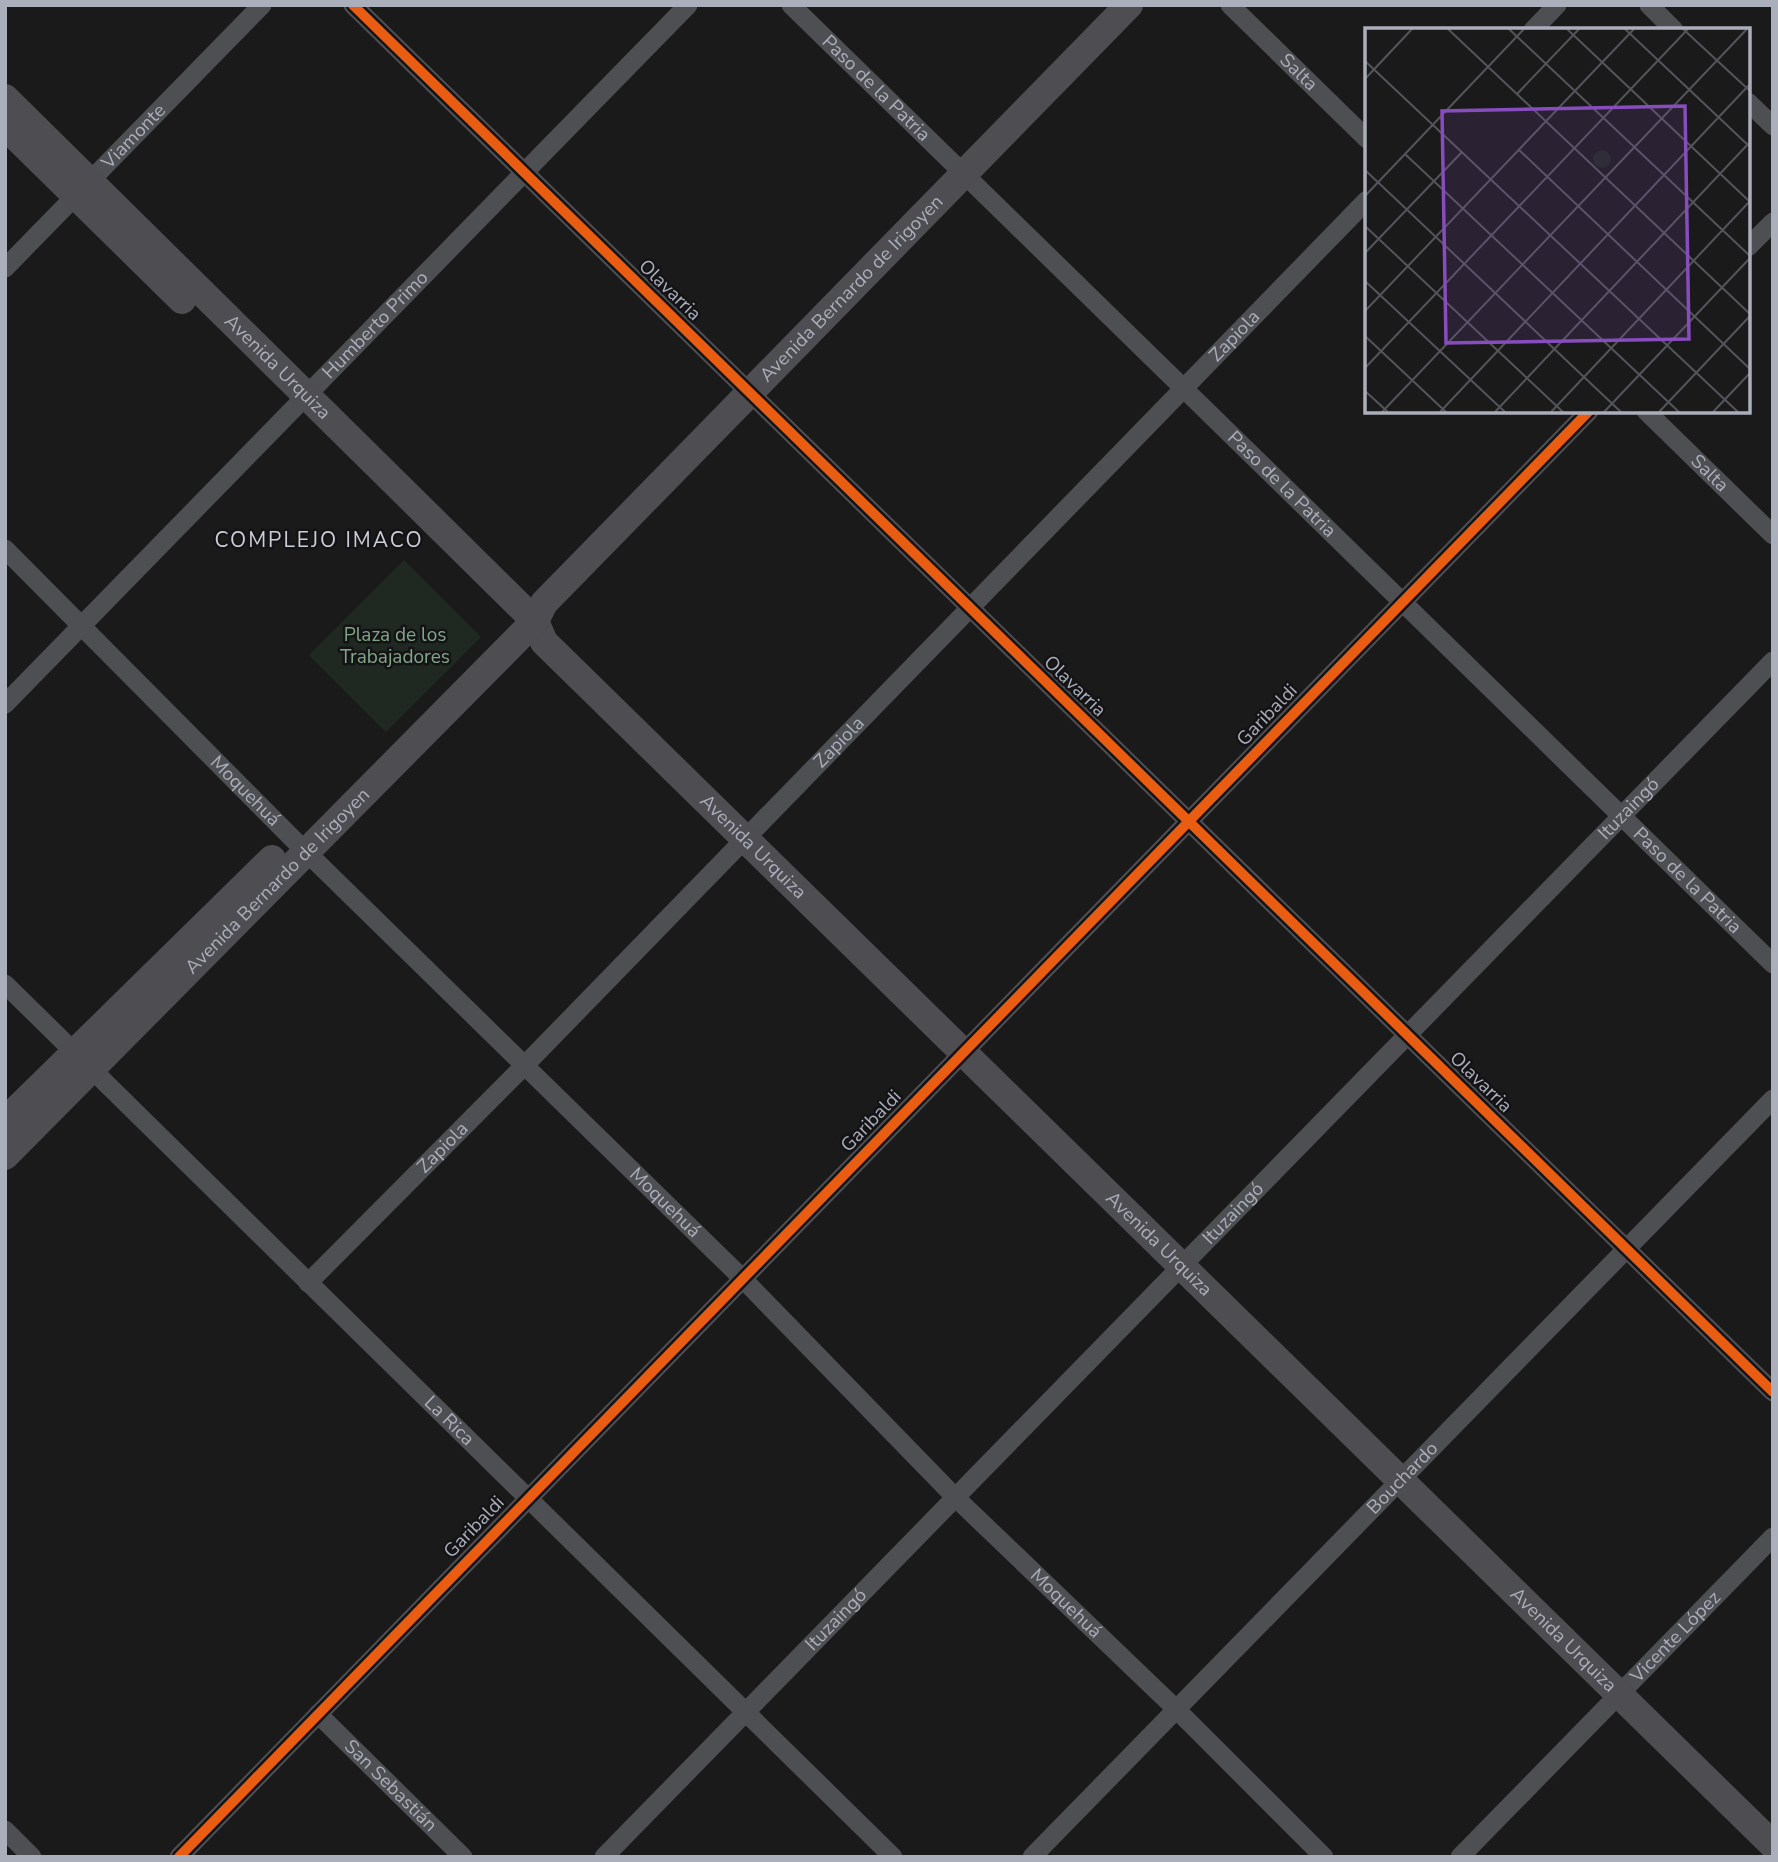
<svg xmlns="http://www.w3.org/2000/svg" width="1778" height="1862" viewBox="0 0 1778 1862" font-family="'Nunito Sans',sans-serif">
	<style>
		.green { fill: #202822 }
		.lines { fill: none; stroke-linecap: round; stroke-linejoin: round }
		.minor { stroke: #4e4f53; stroke-width: 19 }
		.secondary { stroke: #4d4d52; stroke-width: 28 }
		.cycleway-casing { stroke: #141416; stroke-width: 15 }
		.cycleway { stroke: #e95d12; stroke-width: 10 }
		.labels { text-anchor: middle; dominant-baseline: central; stroke-width: 5; stroke-linejoin: round; paint-order: stroke }
		.street-label { font-size: 19px; fill: #abaebb; stroke: #141416 }
		.park-label { font-size: 19px; fill: #82a688; stroke: #141416 }
		.neighbourhood-label { font-size: 21px; letter-spacing: 2px; fill: #ccced7; stroke: #141416 }
		.inset-road { fill: none; stroke: #54555a; stroke-width: 2 }
		.view { fill: #874cbe; fill-opacity: 0.15; stroke: #874cbe; stroke-width: 3.5 }
		.inset-edge { fill: none; stroke: #abaebb; stroke-width: 3.5 }
	</style>
	<rect width="100%" height="100%" fill="#1a1a1a"/>
	<path class="green" d="M 404,560 L 481,637 L 386,732 L 309,655 Z"/>
	<g class="lines">
		<g class="minor">
			<path d="M 353,5 L 1773,1392"/>
			<path id="s1" d="M 791,5 L 1773,964"/>
			<path id="s2" d="M 1230,5 L 1367,139"/>
			<path d="M 1649,5 L 1674,30"/>
			<path d="M 1533,30 L 1557,5"/>
			<path d="M 1748,102 L 1773,126"/>
			<path d="M 1748,247 L 1773,222"/>
			<path id="s3" d="M 5,268 L 262,5"/>
			<path id="s4" d="M 1646,411 L 1773,535"/>
			<path id="s5" d="M 5,549 L 293,839 L 742,1278 L 955,1497 L 1176,1709 L 1324,1857"/>
			<path id="s6" d="M 5,704 L 688,5"/>
			<path id="s7" d="M 5,984 L 893,1857"/>
			<path id="s8" d="M 308,1283 L 525,1065 L 1367,200"/>
			<path id="s9" d="M 318,1714 L 463,1857"/>
			<path d="M 5,1830 L 32,1857"/>
			<path d="M 179,1857 L 1589,411"/>
			<path id="s10" d="M 604,1857 L 1773,661"/>
			<path id="s11" d="M 1032,1857 L 1773,1099"/>
			<path id="s12" d="M 1460,1857 L 1773,1537"/>
		</g>
		<g class="secondary">
			<path id="s13" d="M 5,98 L 535,621 L 544,642 L 1773,1845"/>
			<path d="M 5,126 L 182,300"/>
			<path d="M 5,1121 L 272,859"/>
			<path id="s14" d="M 5,1156 L 535,621 L 544,603 L 1129,5"/>
		</g>
		<g class="cycleway-casing">
			<path id="cycleway" d="M 353,5 L 1773,1392
				M 179,1857 L 1589,411"/>
		</g>
		<use href="#cycleway" class="cycleway"/>
	</g>
	<g class="labels">
		<g class="street-label">
			<text stroke="none"><textPath href="#s2" startOffset="96">Salta</textPath></text>
			<text stroke="none"><textPath href="#s1" startOffset="119">Paso de la Patria</textPath></text>
			<text stroke="none"><textPath href="#s3" startOffset="184">Viamonte</textPath></text>
			<text stroke="none"><textPath href="#s14" startOffset="1213">Avenida Bernardo de Irigoyen</textPath></text>
			<text transform="translate(670 290) rotate(44)">Olavarria</text>
			<text stroke="none"><textPath href="#s6" startOffset="530">Humberto Primo</textPath></text>
			<text stroke="none"><textPath href="#s8" startOffset="1325">Zapiola</textPath></text>
			<text stroke="none"><textPath href="#s13" startOffset="383">Avenida Urquiza</textPath></text>
			<text stroke="none"><textPath href="#s4" startOffset="89">Salta</textPath></text>
			<text stroke="none"><textPath href="#s1" startOffset="686">Paso de la Patria</textPath></text>
			<text transform="translate(1075 686) rotate(44)">Olavarria</text>
			<text transform="translate(1267 715) rotate(-46)">Garibaldi</text>
			<text stroke="none"><textPath href="#s8" startOffset="758">Zapiola</textPath></text>
			<text stroke="none"><textPath href="#s5" startOffset="341">Moquehuá</textPath></text>
			<text stroke="none"><textPath href="#s10" startOffset="1466">Ituzaingó</textPath></text>
			<text stroke="none"><textPath href="#s13" startOffset="1060">Avenida Urquiza</textPath></text>
			<text stroke="none"><textPath href="#s14" startOffset="387">Avenida Bernardo de Irigoyen</textPath></text>
			<text stroke="none"><textPath href="#s1" startOffset="1253">Paso de la Patria</textPath></text>
			<text transform="translate(1481 1082) rotate(44)">Olavarria</text>
			<text transform="translate(871 1121) rotate(-46)">Garibaldi</text>
			<text stroke="none"><textPath href="#s8" startOffset="191">Zapiola</textPath></text>
			<text stroke="none"><textPath href="#s5" startOffset="929">Moquehuá</textPath></text>
			<text stroke="none"><textPath href="#s10" startOffset="900">Ituzaingó</textPath></text>
			<text stroke="none"><textPath href="#s13" startOffset="1628">Avenida Urquiza</textPath></text>
			<text stroke="none"><textPath href="#s7" startOffset="623">La Rica</textPath></text>
			<text stroke="none"><textPath href="#s11" startOffset="530">Bouchardo</textPath></text>
			<text transform="translate(474 1527) rotate(-46)">Garibaldi</text>
			<text stroke="none"><textPath href="#s5" startOffset="1496">Moquehuá</textPath></text>
			<text stroke="none"><textPath href="#s10" startOffset="332">Ituzaingó</textPath></text>
			<text stroke="none"><textPath href="#s12" startOffset="308">Vicente López</textPath></text>
			<text stroke="none"><textPath href="#s13" startOffset="2194">Avenida Urquiza</textPath></text>
			<text stroke="none"><textPath href="#s9" startOffset="102">San Sebastián</textPath></text>
		</g>
		<g class="park-label">
			<text x="395" y="635">Plaza de los<tspan x="395" dy="22">Trabajadores</tspan></text>
		</g>
		<g class="neighbourhood-label">
			<text x="319" y="540">COMPLEJO IMACO</text>
		</g>
	</g>
	<g transform="translate(1365 28)">
		<rect width="385" height="385" fill="#1a1a1a"/>
		<path d="M228 131a9 9 0 1 1 18 0a9 9 0 1 1-18 0Z" fill="#202822"/>
		<path class="inset-road" d="M 83,1 L 385,286M 144,1 L 385,228M 202,1 L 384,173M 260,1 L 384,118M 318,1 L 385,63M 0,33 L 373,384M 0,51 L 47,1M 152,66 L 214,1M 153,121 L 385,341M 40,126 L 314,384M 0,142 L 256,384M 0,168 L 159,1M 0,198 L 198,384M 0,225 L 97,124M 0,253 L 140,384M 0,283 L 269,1M 0,308 L 81,384M 0,340 L 323,1M 0,363 L 23,384M 17,384 L 382,1M 75,384 L 385,56M 130,384 L 385,114M 186,384 L 385,173M 239,384 L 385,230M 294,384 L 385,288M 348,384 L 385,345"/>
		<path class="view" d="M 320,78 L 324,311 L 81,315 L 77,83 Z"/>
		<rect width="385" height="385" class="inset-edge"/>
	</g>
	<rect width="1778" height="1862" fill="none" stroke="#abaebb" stroke-width="14"/>
</svg>
